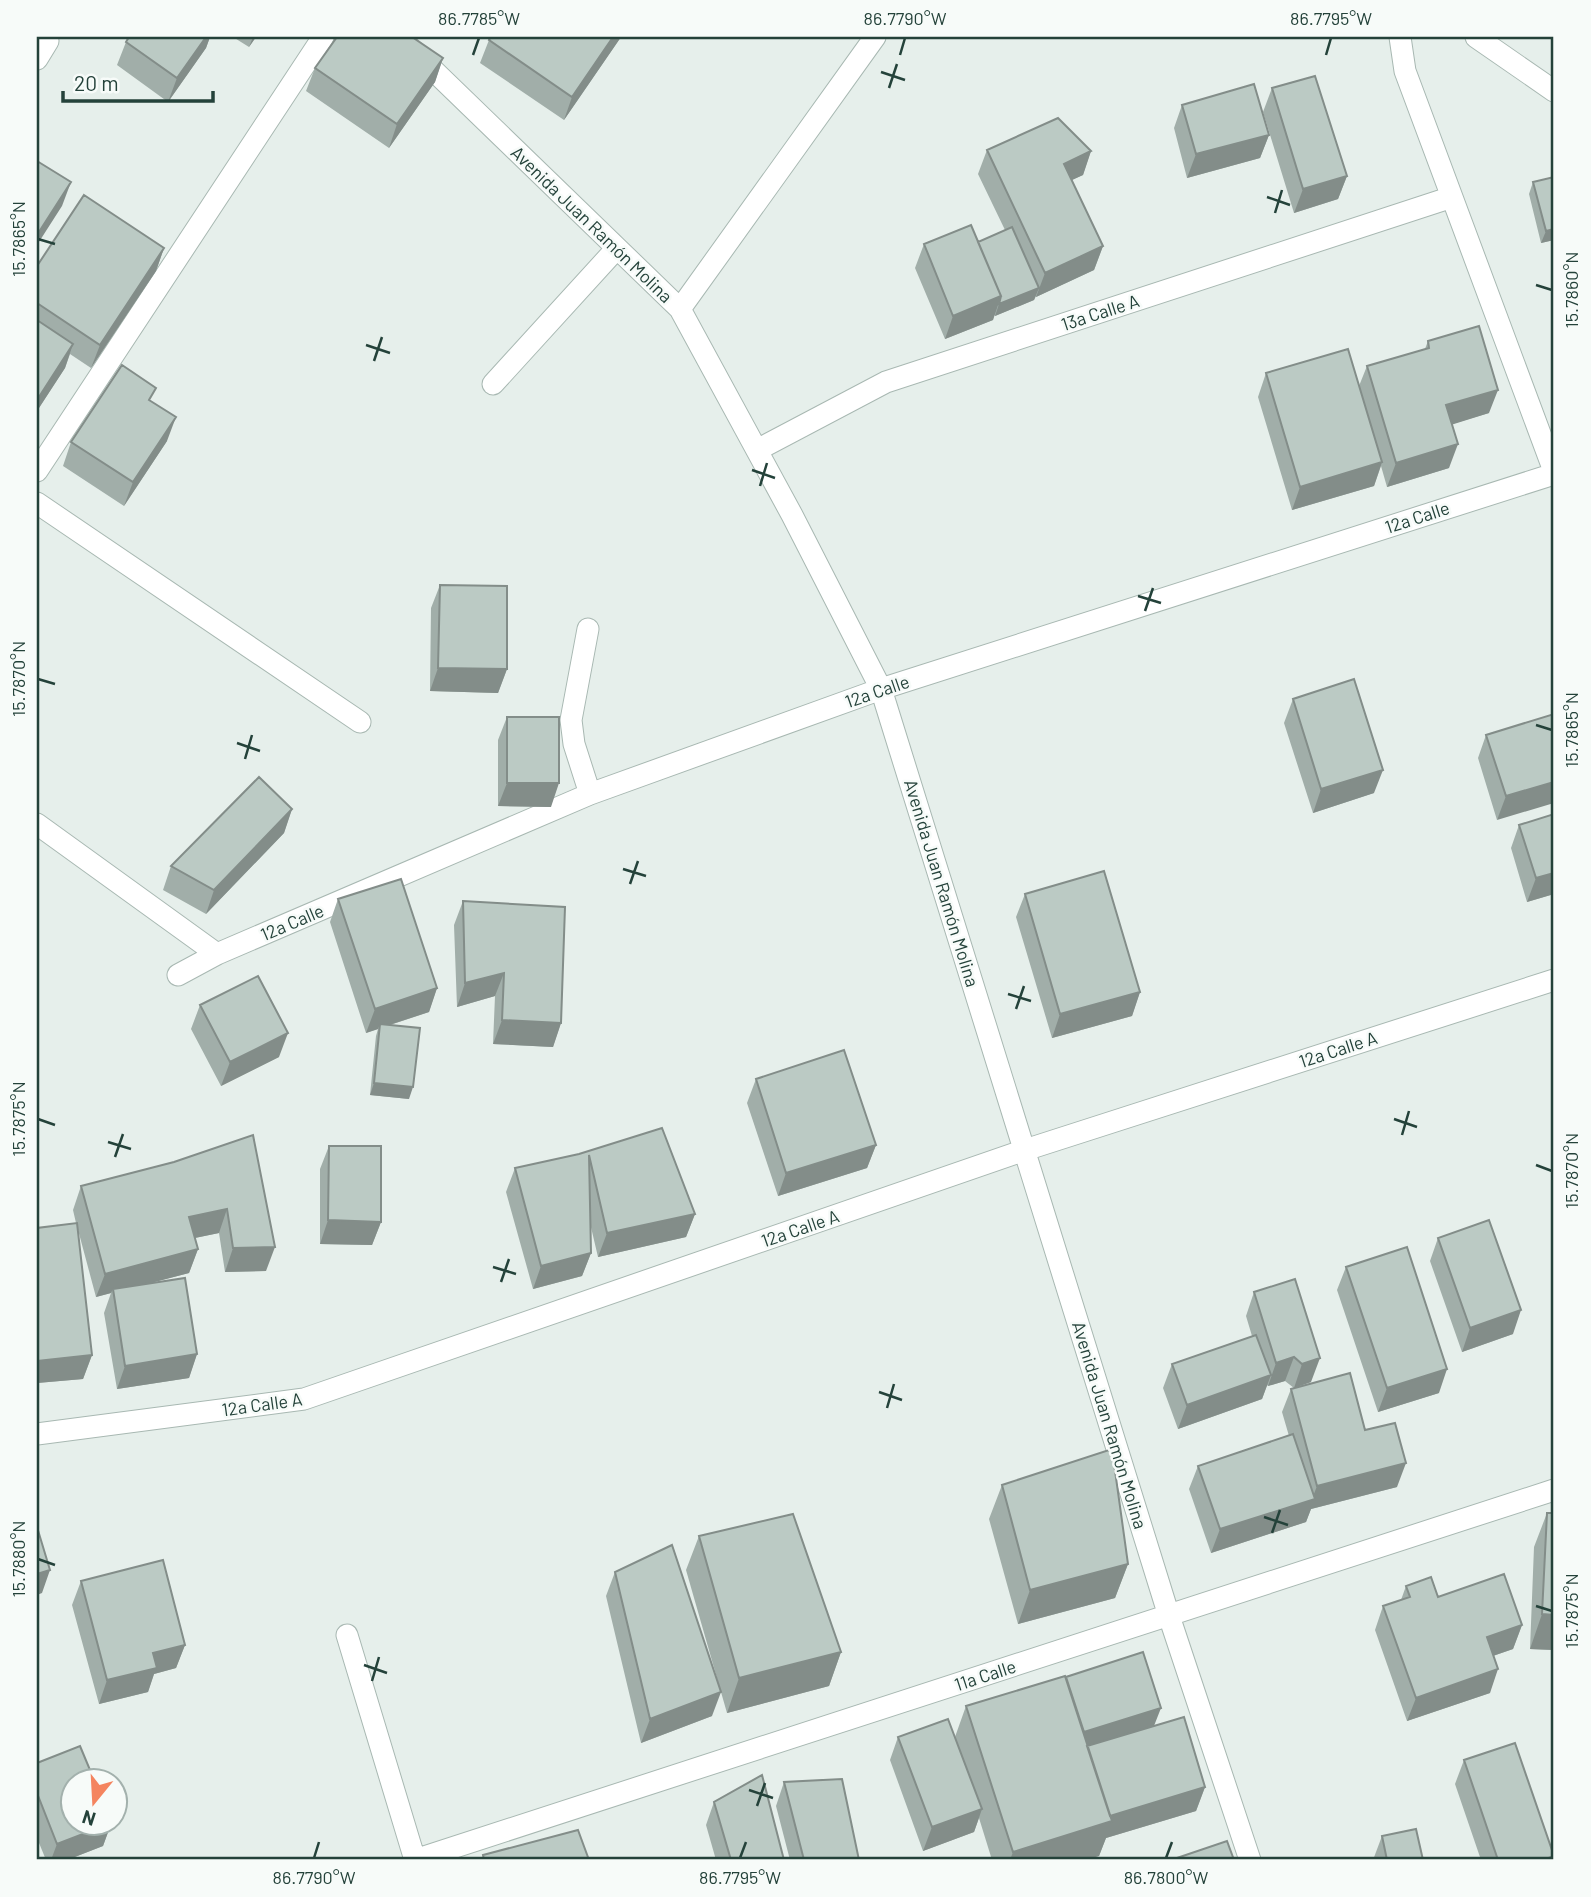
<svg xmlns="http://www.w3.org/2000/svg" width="1591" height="1897" viewBox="0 0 1591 1897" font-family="Barlow,sans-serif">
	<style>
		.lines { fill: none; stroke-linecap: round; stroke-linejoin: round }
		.minor-casing { stroke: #a8b8b2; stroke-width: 23 }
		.minor { stroke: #fff; stroke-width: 21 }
		.wall { fill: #a1aea9 }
		.shaded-wall { fill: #838d89 }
		.building { fill: #bbcac4; stroke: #838d89; stroke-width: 2 }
		.ticks { fill: none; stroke: #24423a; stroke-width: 2.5 }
		.labels { text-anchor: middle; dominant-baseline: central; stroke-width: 5; stroke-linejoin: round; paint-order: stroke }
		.street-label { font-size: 18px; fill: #24423a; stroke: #f7fbf9 }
		.neatline { fill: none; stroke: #24423a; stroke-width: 2.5 }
		.ticks-label { font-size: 18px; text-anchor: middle; fill: #24423a }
	</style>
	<rect width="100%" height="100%" fill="#e6efeb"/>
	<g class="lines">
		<g class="minor-casing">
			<path id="minor" d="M 399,37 L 680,309 L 792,515 L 881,689 L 1169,1616 L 1250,1860
				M 1400,37 L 1405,71 L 1554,471
				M 1476,37 L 1554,91
				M 37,59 L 48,41
				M 680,309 L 875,37
				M 493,384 L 617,248
				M 757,450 L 886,382 L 1452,197
				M 37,471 L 323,37
				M 37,503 L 360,722
				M 588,629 L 571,720 L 574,744 L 590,794
				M 37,824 L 217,954
				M 178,975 L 217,954 L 590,794 L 881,689 L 1554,474
				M 37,1434 L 304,1399 L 1025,1150 L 1554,980
				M 347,1635 L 415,1860
				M 415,1860 L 1554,1490"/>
		</g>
		<use href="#minor" class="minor"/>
	</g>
	<path class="wall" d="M 129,37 L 210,37 L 206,48 L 168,102 L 117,65 L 126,42 Z
		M 233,37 L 256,37 L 249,47 Z
		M 621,37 L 564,120 L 480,63 L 489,40 Z
		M 443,58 L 435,82 L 389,148 L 306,91 L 315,68 Z
		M 1272,88 L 1347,176 L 1338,199 L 1294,213 L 1263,112 Z
		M 1182,105 L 1269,135 L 1260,158 L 1187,178 L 1174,128 Z
		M 987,150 L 1091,151 L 1083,175 L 1071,180 L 1103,246 L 1094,270 L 1036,297 L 1036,296 L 1034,300 L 995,316 L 994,315 L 993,320 L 945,339 L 915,268 L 924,244 L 978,242 L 1005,230 L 978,174 Z
		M 1533,182 L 1554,240 L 1541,243 L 1529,194 Z
		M 164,248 L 156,271 L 91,368 L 70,354 L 65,368 L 37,411 L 37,266 Z
		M 1428,341 L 1489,413 L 1452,424 L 1449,468 L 1387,487 L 1381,466 L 1374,486 L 1292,510 L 1258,397 L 1266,373 L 1359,386 L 1367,366 L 1425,349 Z
		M 167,441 L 124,506 L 63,466 L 71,442 Z
		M 440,585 L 507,669 L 498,693 L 430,691 L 431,608 Z
		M 1293,699 L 1374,793 L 1313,813 L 1284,723 Z
		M 1554,714 L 1497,820 L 1478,758 L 1486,735 Z
		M 507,717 L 551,807 L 498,806 L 498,740 Z
		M 292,809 L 284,833 L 206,914 L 163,890 L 171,866 Z
		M 1519,825 L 1554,894 L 1527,902 L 1511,848 Z
		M 1025,894 L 1140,992 L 1132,1016 L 1052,1038 L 1016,917 Z
		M 338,899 L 437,988 L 429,1012 L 390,1025 L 409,1099 L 370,1095 L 376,1036 L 378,1029 L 366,1033 L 330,922 Z
		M 463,901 L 561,1023 L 553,1047 L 493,1044 L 495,996 L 457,1007 L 454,925 Z
		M 200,1005 L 279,1057 L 221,1086 L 191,1029 Z
		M 756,1079 L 876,1145 L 867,1168 L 778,1196 L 747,1103 Z
		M 253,1135 L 266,1271 L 225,1272 L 219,1233 L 195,1238 L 198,1249 L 189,1273 L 150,1283 L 197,1354 L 189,1378 L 117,1389 L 104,1313 L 111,1293 L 96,1297 L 77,1226 L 92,1355 L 83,1379 L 37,1383 L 37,1228 L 76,1223 L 73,1210 L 81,1186 L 174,1162 Z
		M 329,1146 L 381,1222 L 372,1245 L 320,1244 L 320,1169 Z
		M 579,1154 L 695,1214 L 686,1237 L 598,1257 L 590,1223 L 591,1253 L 582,1276 L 533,1289 L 506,1192 L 515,1168 Z
		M 1438,1238 L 1513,1334 L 1462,1352 L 1430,1261 Z
		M 1346,1267 L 1439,1393 L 1378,1412 L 1337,1290 Z
		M 1295,1279 L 1311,1382 L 1294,1388 L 1285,1381 L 1268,1386 L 1267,1385 L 1262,1399 L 1178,1429 L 1163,1388 L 1172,1364 L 1252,1336 L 1246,1316 L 1254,1292 Z
		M 1291,1389 L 1365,1430 L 1397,1487 L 1311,1509 L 1306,1522 L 1211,1553 L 1189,1489 L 1198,1466 L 1289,1436 L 1282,1412 Z
		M 1002,1485 L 1128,1564 L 1115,1598 L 1018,1624 L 989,1519 Z
		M 1547,1513 L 1554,1650 L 1530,1649 L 1534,1547 Z
		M 699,1536 L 841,1652 L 829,1686 L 727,1713 L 686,1570 Z
		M 615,1572 L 712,1716 L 641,1743 L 606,1596 Z
		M 81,1581 L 185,1645 L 176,1668 L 154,1674 L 148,1692 L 99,1704 L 72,1605 Z
		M 1406,1586 L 1522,1625 L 1513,1649 L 1493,1656 L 1490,1693 L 1407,1721 L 1375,1630 L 1383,1606 L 1401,1600 Z
		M 966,1706 L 1154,1726 L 1205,1787 L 1196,1811 L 1106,1838 L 1099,1856 L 1084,1860 L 992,1860 L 979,1818 L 974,1832 L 923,1851 L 890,1760 L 898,1737 L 955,1737 Z
		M 1464,1760 L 1553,1860 L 1481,1860 L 1455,1784 Z
		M 37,1763 L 74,1824 L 111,1824 L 103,1846 L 67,1860 L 46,1860 L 37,1838 Z
		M 784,1782 L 859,1860 L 790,1860 L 776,1806 Z
		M 714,1802 L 784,1860 L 716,1860 L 706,1825 Z
		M 1382,1836 L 1423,1860 L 1373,1860 Z"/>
	<path class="shaded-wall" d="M 206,37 L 210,37 L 206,48 L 168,102 L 177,78 Z
		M 253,37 L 256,37 L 249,47 Z
		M 613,37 L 621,37 L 564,120 L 572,97 Z
		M 443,58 L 435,82 L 389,148 L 397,124 Z
		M 1269,135 L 1260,158 L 1187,178 L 1196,154 Z
		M 1091,151 L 1083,175 L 1055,188 L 1064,164 Z
		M 1347,176 L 1338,199 L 1294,213 L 1303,189 Z
		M 71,182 L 62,206 L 37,245 L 37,235 Z
		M 1554,229 L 1554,240 L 1541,243 L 1546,231 Z
		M 1103,246 L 1094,270 L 1036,297 L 1045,273 Z
		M 164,248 L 156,271 L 91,368 L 100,345 Z
		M 1039,288 L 1034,300 L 995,316 L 999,304 Z
		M 1001,296 L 993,320 L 945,339 L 953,316 Z
		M 73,344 L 65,368 L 37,411 L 37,400 Z
		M 1498,390 L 1489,413 L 1438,429 L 1446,405 Z
		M 176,417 L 167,441 L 124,506 L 133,482 Z
		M 1458,444 L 1449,468 L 1387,487 L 1396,463 Z
		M 1382,462 L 1374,486 L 1292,510 L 1300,487 Z
		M 438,668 L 507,669 L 498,693 L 430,691 Z
		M 1383,770 L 1374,793 L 1313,813 L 1321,789 Z
		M 1554,782 L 1554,803 L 1497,820 L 1506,796 Z
		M 507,783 L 559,783 L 551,807 L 498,806 Z
		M 292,809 L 284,833 L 206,914 L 214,890 Z
		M 1554,873 L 1554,894 L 1527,902 L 1536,878 Z
		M 504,973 L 495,996 L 457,1007 L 465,983 Z
		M 437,988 L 429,1012 L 380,1028 L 380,1024 L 378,1029 L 366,1033 L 375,1009 Z
		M 1140,992 L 1132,1016 L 1052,1038 L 1060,1014 Z
		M 502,1020 L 561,1023 L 553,1047 L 493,1044 Z
		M 288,1033 L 279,1057 L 221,1086 L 230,1062 Z
		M 374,1083 L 413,1087 L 409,1099 L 370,1095 Z
		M 876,1145 L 867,1168 L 778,1196 L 786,1173 Z
		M 227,1209 L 219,1233 L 180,1241 L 189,1217 Z
		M 695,1214 L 686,1237 L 598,1257 L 607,1233 Z
		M 328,1220 L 381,1222 L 372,1245 L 320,1244 Z
		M 275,1247 L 266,1271 L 225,1272 L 233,1248 Z
		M 198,1249 L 189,1273 L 113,1293 L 113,1289 L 111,1293 L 96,1297 L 105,1274 Z
		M 591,1253 L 582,1276 L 533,1289 L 541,1266 Z
		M 1521,1310 L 1513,1334 L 1462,1352 L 1470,1328 Z
		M 197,1354 L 189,1378 L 117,1389 L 125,1366 Z
		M 92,1355 L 83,1379 L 37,1383 L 37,1361 Z
		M 1294,1357 L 1285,1381 L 1268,1386 L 1276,1363 Z
		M 1320,1358 L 1311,1382 L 1294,1388 L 1302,1364 Z
		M 1447,1369 L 1439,1393 L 1378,1412 L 1387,1388 Z
		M 1271,1375 L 1262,1399 L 1178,1429 L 1187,1405 Z
		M 1406,1463 L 1397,1487 L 1311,1509 L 1306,1522 L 1211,1553 L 1220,1529 L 1312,1499 L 1317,1486 Z
		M 1128,1564 L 1115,1598 L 1018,1624 L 1030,1590 Z
		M 50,1570 L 42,1593 L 37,1595 L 37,1574 Z
		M 1542,1614 L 1554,1615 L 1554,1650 L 1530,1649 Z
		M 1522,1625 L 1513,1649 L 1478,1661 L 1487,1637 Z
		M 185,1645 L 176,1668 L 154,1674 L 148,1692 L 99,1704 L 107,1680 L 153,1653 Z
		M 841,1652 L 829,1686 L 727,1713 L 739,1678 Z
		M 1498,1669 L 1490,1693 L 1407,1721 L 1416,1698 Z
		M 721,1692 L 712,1716 L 641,1743 L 650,1719 Z
		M 1161,1708 L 1152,1731 L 1075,1755 L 1084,1732 Z
		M 1205,1787 L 1196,1811 L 1106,1838 L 1099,1856 L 1084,1860 L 1010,1860 L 1013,1852 L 1108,1816 Z
		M 982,1809 L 974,1832 L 923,1851 L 932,1827 Z
		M 109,1824 L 111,1824 L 103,1846 L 67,1860 L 51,1860 L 57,1844 Z"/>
	<path class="building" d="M 129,37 L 206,37 L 177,78 L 126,42 Z
		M 337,37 L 412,37 L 443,58 L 397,124 L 315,68 Z
		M 491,37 L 613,37 L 572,97 L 489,40 Z
		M 1315,76 L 1347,176 L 1303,189 L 1272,88 Z
		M 1254,84 L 1269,135 L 1196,154 L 1182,105 Z
		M 1058,118 L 1091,151 L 1064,164 L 1103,246 L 1045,273 L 987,150 Z
		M 37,161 L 71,182 L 37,235 Z
		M 1554,177 L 1554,229 L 1546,231 L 1533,182 Z
		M 84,195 L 164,248 L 100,345 L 37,303 L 37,266 Z
		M 971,225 L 1001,296 L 953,316 L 924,244 Z
		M 1012,227 L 1039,288 L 999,304 L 1001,296 L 978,242 Z
		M 37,320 L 73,344 L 37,400 Z
		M 1479,326 L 1498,390 L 1446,405 L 1458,444 L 1396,463 L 1367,366 L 1429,348 L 1428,341 Z
		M 1348,349 L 1382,462 L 1300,487 L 1266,373 Z
		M 122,365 L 156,388 L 149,400 L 176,417 L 133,482 L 71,442 Z
		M 440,585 L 507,586 L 507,669 L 438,668 Z
		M 1354,679 L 1383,770 L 1321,789 L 1293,699 Z
		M 1554,714 L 1554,782 L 1506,796 L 1486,735 Z
		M 507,717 L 559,717 L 559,783 L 507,783 Z
		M 259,777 L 292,809 L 214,890 L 171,866 Z
		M 1554,814 L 1554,873 L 1536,878 L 1519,825 Z
		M 1104,871 L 1140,992 L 1060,1014 L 1025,894 Z
		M 401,879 L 437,988 L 375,1009 L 338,899 Z
		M 463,901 L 565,907 L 561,1023 L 502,1020 L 504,973 L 465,983 Z
		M 258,976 L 288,1033 L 230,1062 L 200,1005 Z
		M 380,1024 L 420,1028 L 413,1087 L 374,1083 Z
		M 844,1050 L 876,1145 L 786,1173 L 756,1079 Z
		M 662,1128 L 695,1214 L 607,1233 L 589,1155 L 591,1253 L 541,1266 L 515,1168 L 579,1154 Z
		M 253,1135 L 275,1247 L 233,1248 L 227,1209 L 189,1217 L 198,1249 L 105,1274 L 81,1186 L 174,1162 Z
		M 329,1146 L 381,1146 L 381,1222 L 328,1220 Z
		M 1489,1220 L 1521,1310 L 1470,1328 L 1438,1238 Z
		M 77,1223 L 92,1355 L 37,1361 L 37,1228 Z
		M 1407,1247 L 1447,1369 L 1387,1388 L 1346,1267 Z
		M 185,1278 L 197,1354 L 125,1366 L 113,1289 Z
		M 1295,1279 L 1320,1358 L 1302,1364 L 1294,1357 L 1276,1363 L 1254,1292 Z
		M 1256,1335 L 1271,1375 L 1187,1405 L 1172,1364 Z
		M 1350,1373 L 1365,1430 L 1395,1423 L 1406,1463 L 1317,1486 L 1291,1389 Z
		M 1293,1434 L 1315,1499 L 1220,1529 L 1198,1466 Z
		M 1112,1449 L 1128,1564 L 1030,1590 L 1002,1485 Z
		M 1547,1513 L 1554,1513 L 1554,1615 L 1542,1614 Z
		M 793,1514 L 841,1652 L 739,1678 L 699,1536 Z
		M 37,1527 L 50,1570 L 37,1574 Z
		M 672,1545 L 721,1692 L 650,1719 L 615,1572 Z
		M 163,1560 L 185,1645 L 153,1653 L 157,1668 L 107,1680 L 81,1581 Z
		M 1504,1574 L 1522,1625 L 1487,1637 L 1498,1669 L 1416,1698 L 1383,1606 L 1410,1597 L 1406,1586 L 1431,1577 L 1438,1597 Z
		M 1143,1652 L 1161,1708 L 1084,1732 L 1066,1677 Z
		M 1065,1676 L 1112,1821 L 1013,1852 L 966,1706 Z
		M 1184,1717 L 1205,1787 L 1110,1816 L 1087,1746 Z
		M 948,1719 L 982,1809 L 932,1827 L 898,1737 Z
		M 1515,1743 L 1554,1856 L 1543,1860 L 1498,1860 L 1464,1760 Z
		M 80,1746 L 95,1782 L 74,1782 L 74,1824 L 109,1824 L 57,1844 L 37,1793 L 37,1763 Z
		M 762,1775 L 784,1860 L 731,1860 L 714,1802 Z
		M 842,1779 L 859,1860 L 804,1860 L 784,1782 Z
		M 1416,1829 L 1423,1860 L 1387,1860 L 1382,1836 Z
		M 578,1830 L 589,1860 L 484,1860 L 483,1855 Z
		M 1227,1841 L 1234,1860 L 1171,1860 Z"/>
	<path class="ticks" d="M 473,55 L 479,38M 900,55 L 905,38M 1326,55 L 1331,38M 881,72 L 905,80M 889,88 L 897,64M 1267,197 L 1290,205M 1275,213 L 1282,190M 38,239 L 55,244M 1536,285 L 1552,290M 366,345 L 390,353M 374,361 L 382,337M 752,470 L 775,478M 760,486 L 767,463M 1138,596 L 1161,603M 1145,611 L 1153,588M 38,679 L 55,684M 1536,725 L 1552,730M 237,743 L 260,751M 245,759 L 252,735M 623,869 L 646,876M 630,884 L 638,861M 1008,994 L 1031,1001M 1016,1009 L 1024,986M 38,1119 L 55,1125M 1394,1119 L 1417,1127M 1402,1135 L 1409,1111M 108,1142 L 131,1149M 115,1157 L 123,1134M 1536,1165 L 1552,1171M 493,1267 L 516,1274M 501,1282 L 509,1259M 879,1392 L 902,1400M 887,1408 L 894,1384M 1264,1517 L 1288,1525M 1272,1533 L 1280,1510M 38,1559 L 55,1565M 1536,1606 L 1552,1611M 364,1665 L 387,1673M 372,1681 L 379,1657M 749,1790 L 773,1798M 757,1806 L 765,1783M 314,1858 L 319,1842M 740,1858 L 746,1842M 1166,1858 L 1172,1842"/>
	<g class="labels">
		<g class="street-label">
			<text transform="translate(592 224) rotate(44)">Avenida Juan Ramón Molina</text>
			<text transform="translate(1100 312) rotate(-18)">13a Calle A</text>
			<text transform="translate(1417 517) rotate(-18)">12a Calle</text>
			<text transform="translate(877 691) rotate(-19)">12a Calle</text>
			<text transform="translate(942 883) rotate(73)">Avenida Juan Ramón Molina</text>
			<text transform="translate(292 922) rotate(-23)">12a Calle</text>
			<text transform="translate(1338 1049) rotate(-18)">12a Calle A</text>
			<text transform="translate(800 1228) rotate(-19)">12a Calle A</text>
			<text transform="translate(262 1404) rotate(-8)">12a Calle A</text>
			<text transform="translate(1110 1425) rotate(73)">Avenida Juan Ramón Molina</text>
			<text transform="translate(985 1675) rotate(-18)">11a Calle</text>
		</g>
	</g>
	<rect width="1591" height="1897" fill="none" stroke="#f7fbf9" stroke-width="77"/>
	<g transform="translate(94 1802) rotate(198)"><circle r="33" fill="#f7fbf9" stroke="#a3b1ad" stroke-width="2"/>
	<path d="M0-5L12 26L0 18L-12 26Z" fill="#f4845f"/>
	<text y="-10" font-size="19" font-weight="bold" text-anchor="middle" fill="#24423a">N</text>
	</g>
	<path d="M63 91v10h150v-10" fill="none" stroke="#24423a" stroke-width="3.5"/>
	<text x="74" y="91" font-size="21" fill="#24423a" stroke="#f7fbf9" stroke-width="5" paint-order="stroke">20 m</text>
	<rect x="38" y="38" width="1514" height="1820" class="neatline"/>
	<g class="ticks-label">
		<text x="479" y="25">86.7785°W</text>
		<text x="905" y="25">86.7790°W</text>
		<text x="1331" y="25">86.7795°W</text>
		<text transform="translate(19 239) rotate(-90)" y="6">15.7865°N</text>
		<text transform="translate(1572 290) rotate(-90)" y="6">15.7860°N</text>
		<text transform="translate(19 679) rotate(-90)" y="6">15.7870°N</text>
		<text transform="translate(1572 730) rotate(-90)" y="6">15.7865°N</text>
		<text transform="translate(19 1119) rotate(-90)" y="6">15.7875°N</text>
		<text transform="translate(1572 1171) rotate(-90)" y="6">15.7870°N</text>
		<text transform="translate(19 1559) rotate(-90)" y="6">15.7880°N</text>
		<text transform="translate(1572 1611) rotate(-90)" y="6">15.7875°N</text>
		<text x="314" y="1884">86.7790°W</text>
		<text x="740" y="1884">86.7795°W</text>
		<text x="1166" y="1884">86.7800°W</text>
	</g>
</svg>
